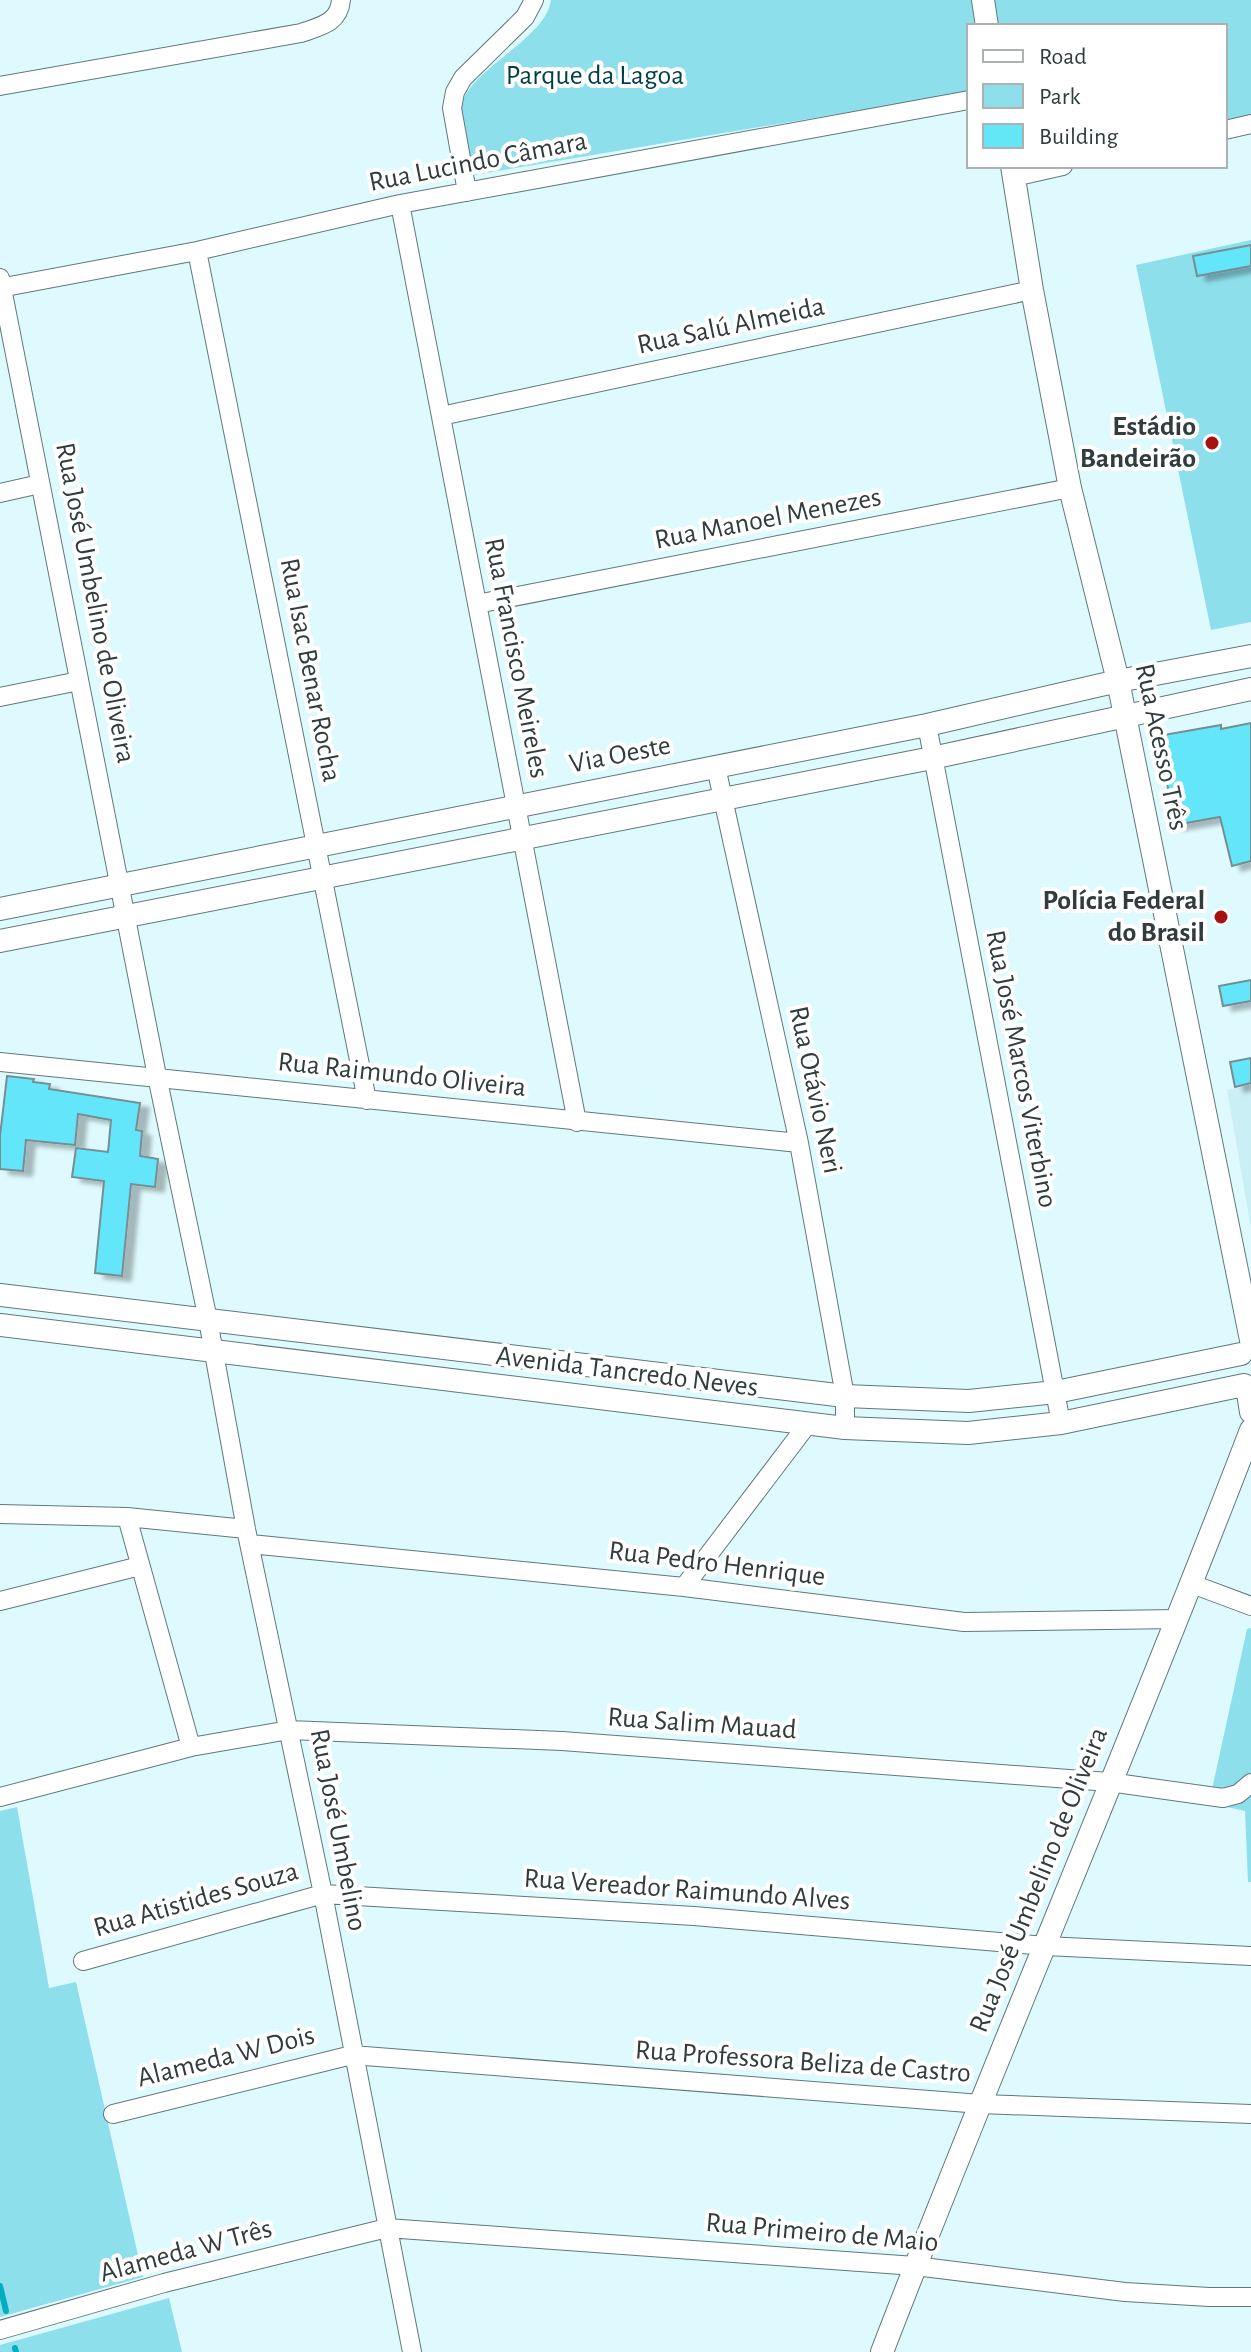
<svg xmlns="http://www.w3.org/2000/svg" width="1251" height="2352" viewBox="0 0 1251 2352" font-family="'Alegreya Sans',sans-serif">
	<style>
		.built { fill: #caeff5 }
		.green { fill: #8edfec }
		.lines { fill: none; stroke-linecap: round; stroke-linejoin: round }
		.stream { stroke: #05abbe; stroke-width: 6 }
		.building { fill: #64e6f9; stroke: #758e92; stroke-width: 2; filter: url(#shadow) }
		.minor-casing { stroke: #60787c; stroke-width: 20 }
		.tertiary-casing { stroke: #60787c; stroke-width: 24 }
		.minor { stroke: #fff; stroke-width: 18 }
		.tertiary { stroke: #fff; stroke-width: 22 }
		.poi-dot { fill: #a7120f; stroke: #fff; stroke-width: 3 }
		.labels { text-anchor: middle; dominant-baseline: central; stroke-width: 8; stroke-linejoin: round; paint-order: stroke }
		.park-label { font-size: 28px; fill: #003e46; stroke: #fff }
		.street-label { font-size: 28px; fill: #313c3e; stroke: #fff }
		.poi-label { font-size: 28px; font-weight: bold; fill: #313c3e; stroke: #fff; text-anchor: end }
	</style>
	<defs>
		<filter id="shadow"><feDropShadow dx="9" dy="5" stdDeviation="2" flood-color="#0004"/></filter>
	</defs>
	<rect width="100%" height="100%" fill="#dffafe"/>
	<path class="built" d="M 1251,1085 L 1251,1228 L 1227,1090 Z"/>
	<path class="green" d="M 551,0 L 1251,0 L 1251,122 L 1225,127 L 1225,26 L 969,26 L 969,92 L 474,175 C 471,160 459,120 461,108 C 466,70 546,40 551,0 Z
		M 1251,240 L 1251,622 L 1211,630 L 1136,265 Z
		M 1251,1628 L 1251,1882 L 1248,1882 L 1245,1811 L 1209,1803 L 1247,1629 Z
		M 17,1807 L 49,1988 L 76,1982 L 143,2277 L 0,2317 L 0,1811 Z
		M 169,2298 L 182,2352 L 0,2352 L 0,2345 Z"/>
	<g class="lines">
		<path class="stream" d="M 0,2286 L 6,2311
			M 15,2348 L 16,2352"/>
	</g>
	<path class="building" d="M 1251,245 L 1251,266 L 1197,276 L 1193,256 Z
		M 1251,723 L 1251,861 L 1232,866 L 1220,817 L 1175,825 L 1158,736 L 1221,725 L 1221,729 Z
		M 1251,980 L 1251,1001 L 1223,1006 L 1219,986 Z
		M 1251,1058 L 1251,1083 L 1235,1087 L 1230,1062 Z
		M 7,1076 L 34,1079 L 33,1082 L 50,1084 L 49,1089 L 140,1103 L 136,1130 L 142,1131 L 140,1156 L 158,1159 L 155,1187 L 131,1184 L 122,1276 L 95,1273 L 104,1181 L 72,1177 L 76,1148 L 108,1152 L 111,1120 L 78,1114 L 75,1145 L 26,1140 L 23,1171 L 0,1169 L 0,1136 Z"/>
	<g class="lines">
		<g class="minor-casing">
			<path id="minor" d="M 0,86 L 301,33 C 321,26 339,23 341,0
				M 1225,130 L 1251,124
				M 1014,177 L 1063,166
				M 467,192 L 452,108 L 455,92 L 463,78 L 525,17 L 534,0
				M 400,204 L 577,1122
				M 197,251 L 367,1100
				M 0,278 L 157,1076 L 208,1320 L 246,1529 L 323,1894 L 412,2352
				M 0,288 L 197,251 L 400,204 L 969,100
				M 441,416 L 1032,290
				M 0,493 L 40,484
				M 477,604 L 1070,488
				M 0,697 L 79,681
				M 927,725 L 1061,1423
				M 716,767 L 799,1143 L 845,1396 L 845,1428
				M 0,1062 L 799,1143
				M 0,1514 L 127,1517 L 246,1529
				M 127,1517 L 191,1747
				M 250,1544 L 684,1587 L 964,1622 L 1178,1619
				M 1192,1584 L 1251,1606
				M 684,1587 L 807,1425
				M 0,1601 L 140,1566
				M 0,1797 L 191,1747 L 289,1730 L 562,1741 L 1109,1782 L 1223,1798 L 1238,1794 L 1251,1783
				M 83,1961 L 323,1894 L 694,1916 L 1046,1946 L 1251,1956
				M 113,2114 L 352,2055 L 981,2104 L 1251,2114
				M 0,2330 L 164,2283 L 387,2228 L 915,2266 L 1125,2292 L 1209,2297 L 1251,2297"/>
		</g>
		<g class="tertiary-casing">
			<path id="tertiary" d="M 983,0 L 987,26
				M 1012,166 L 1032,290 L 1070,488 L 1118,681 L 1251,1340
				M 0,909 L 927,725 L 1118,681 L 1251,656
				M 0,941 L 932,758 L 1251,689
				M 0,1295 L 845,1396 L 969,1401 L 1056,1392 L 1241,1354
				M 0,1325 L 845,1428 L 968,1433 L 1061,1423 L 1244,1385
				M 1247,1387 L 1251,1412
				M 882,2352 C 1001,2043 1133,1739 1251,1430"/>
		</g>
		<use href="#minor" class="minor"/>
		<use href="#tertiary" class="tertiary"/>
	</g>
	<g class="poi-dot">
		<circle cx="1212" cy="443" r="8"/>
		<circle cx="1221" cy="917" r="8"/>
	</g>
	<g class="labels">
		<g class="park-label">
			<text x="595" y="76">Parque da Lagoa</text>
		</g>
		<g class="street-label">
			<text transform="translate(478 162) rotate(-11)">Rua Lucindo Câmara</text>
			<text transform="translate(731 326) rotate(-12)">Rua Salú Almeida</text>
			<text transform="translate(768 519) rotate(-11)">Rua Manoel Menezes</text>
			<text transform="translate(95 603) rotate(79)">Rua José Umbelino de Oliveira</text>
			<text transform="translate(516 658) rotate(79)">Rua Francisco Meireles</text>
			<text transform="translate(310 670) rotate(79)">Rua Isac Benar Rocha</text>
			<text transform="translate(1161 747) rotate(78)">Rua Acesso Três</text>
			<text transform="translate(620 755) rotate(-11)">Via Oeste</text>
			<text transform="translate(1021 1069) rotate(79)">Rua José Marcos Viterbino</text>
			<text transform="translate(402 1075) rotate(6)">Rua Raimundo Oliveira</text>
			<text transform="translate(815 1090) rotate(78)">Rua Otávio Neri</text>
			<text transform="translate(627 1372) rotate(7)">Avenida Tancredo Neves</text>
			<text transform="translate(717 1564) rotate(7)">Rua Pedro Henrique</text>
			<text transform="translate(702 1724) rotate(4)">Rua Salim Mauad</text>
			<text transform="translate(338 1830) rotate(79)">Rua José Umbelino</text>
			<text transform="translate(1039 1880) rotate(-68)">Rua José Umbelino de Oliveira</text>
			<text transform="translate(687 1890) rotate(4)">Rua Vereador Raimundo Alves</text>
			<text transform="translate(196 1900) rotate(-16)">Rua Atistides Souza</text>
			<text transform="translate(226 2057) rotate(-14)">Alameda W Dois</text>
			<text transform="translate(803 2062) rotate(4)">Rua Professora Beliza de Castro</text>
			<text transform="translate(822 2233) rotate(5)">Rua Primeiro de Maio</text>
			<text transform="translate(186 2251) rotate(-15)">Alameda W Três</text>
		</g>
		<g class="poi-label">
			<text x="1196" y="427">Estádio<tspan x="1196" dy="32">Bandeirão</tspan></text>
			<text x="1205" y="901">Polícia Federal<tspan x="1205" dy="32">do Brasil</tspan></text>
		</g>
	</g>
	<rect x="967" y="24" width="260" height="144" fill="#ffffff" stroke="#adb1b2" stroke-width="2"/>
	<rect x="983" y="50" width="40" height="12" fill="#ffffff" stroke="#adb1b2" stroke-width="2"/>
	<text x="1039" y="64" font-size="24" fill="#313c3e">Road</text>
	<rect x="983" y="84" width="40" height="24" fill="#8edfec" stroke="#adb1b2" stroke-width="2"/>
	<text x="1039" y="104" font-size="24" fill="#313c3e">Park</text>
	<rect x="983" y="124" width="40" height="24" fill="#64e6f9" stroke="#adb1b2" stroke-width="2"/>
	<text x="1039" y="144" font-size="24" fill="#313c3e">Building</text>
</svg>
